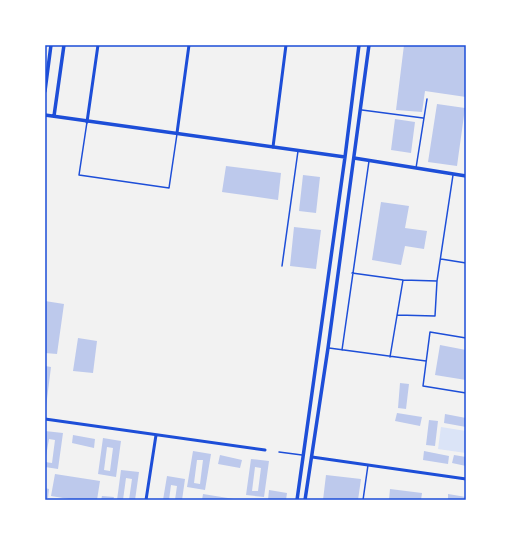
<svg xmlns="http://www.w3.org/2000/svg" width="511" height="545" viewBox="0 0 511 545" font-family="Karla,sans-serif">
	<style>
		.green { fill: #dbe4f7 }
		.building { fill: #bdc9ec; fill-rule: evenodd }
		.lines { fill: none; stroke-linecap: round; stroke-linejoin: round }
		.service { stroke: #1d4ed8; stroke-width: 1.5 }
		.minor { stroke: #1d4ed8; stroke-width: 3 }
		.tertiary { stroke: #1d4ed8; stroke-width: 3.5 }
		.neatline { fill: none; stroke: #1d4ed8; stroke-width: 1.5 }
	</style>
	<rect width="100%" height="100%" fill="#f2f2f2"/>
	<path class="green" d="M 441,427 L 466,431 L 466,453 L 438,449 Z"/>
	<path class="building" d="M 404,45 L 466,45 L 466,97 L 425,91 L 422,112 L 396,110 Z
		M 437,104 L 465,108 L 457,166 L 428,162 Z
		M 395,119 L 415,122 L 411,153 L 391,150 Z
		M 226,166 L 281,173 L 278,200 L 222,192 Z
		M 303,175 L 320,177 L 316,213 L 299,211 Z
		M 381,202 L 409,206 L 405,228 L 427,231 L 424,249 L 405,246 L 401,265 L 372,260 Z
		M 294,227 L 321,230 L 316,269 L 290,266 Z
		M 45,301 L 64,304 L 57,354 L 45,353 Z
		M 78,338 L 97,341 L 93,373 L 73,371 Z
		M 440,345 L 466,350 L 466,380 L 435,375 Z
		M 45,366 L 51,367 L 46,407 L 45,407 Z
		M 400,383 L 409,384 L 406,409 L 398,408 Z
		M 397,413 L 422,417 L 420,426 L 395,421 Z
		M 445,414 L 466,418 L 466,427 L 444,423 Z
		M 429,420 L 438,421 L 435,446 L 426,445 Z
		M 45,431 L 63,433 L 58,469 L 45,467 L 45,462 L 52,463 L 55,440 L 49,439 L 45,462 Z
		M 73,435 L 95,439 L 94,448 L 72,443 Z
		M 103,438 L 121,441 L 116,477 L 98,474 ZM 107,447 L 113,448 L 110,471 L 104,470 Z
		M 193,451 L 211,454 L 205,490 L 187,487 ZM 197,460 L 203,460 L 200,484 L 194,483 Z
		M 424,451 L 449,456 L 448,464 L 423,460 Z
		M 220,455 L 242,460 L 240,468 L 218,464 Z
		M 454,455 L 466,457 L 466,466 L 452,463 Z
		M 251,459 L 269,461 L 264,497 L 246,495 ZM 255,467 L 261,468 L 258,491 L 252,491 Z
		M 121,470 L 139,472 L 135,500 L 129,500 L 132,479 L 126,478 L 123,500 L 117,500 Z
		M 55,474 L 100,481 L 97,500 L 75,500 L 51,496 Z
		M 326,475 L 361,479 L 358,500 L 323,500 Z
		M 167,476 L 185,479 L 182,500 L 175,500 L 177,486 L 171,485 L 169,500 L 163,500 Z
		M 45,488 L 49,489 L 48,498 L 45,498 Z
		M 390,489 L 422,493 L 421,500 L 389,500 Z
		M 269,490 L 287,493 L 286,500 L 273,499 L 273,500 L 268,500 Z
		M 203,494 L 234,499 L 234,500 L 202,500 Z
		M 448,494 L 466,497 L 466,500 L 448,500 Z
		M 102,496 L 114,497 L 113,500 L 101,500 Z"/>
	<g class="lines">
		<path class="service" d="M 362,110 L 423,118
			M 87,122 L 79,175 L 169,188 L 177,134
			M 416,168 L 427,99
			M 441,259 L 466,263
			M 282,266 L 298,151
			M 352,273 L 403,280 L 437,281
			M 397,315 L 435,316 L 437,281 L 453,175
			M 466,338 L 430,332 L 423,386 L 466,393
			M 329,348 L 426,361
			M 342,350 L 369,161
			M 390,357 L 403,280
			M 279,452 L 302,455
			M 363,500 L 368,465"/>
		<path class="minor" d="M 87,122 L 98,45
			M 177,133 L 189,45
			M 273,147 L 286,45
			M 45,419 L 265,450
			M 312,457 L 466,479
			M 146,500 L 156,435"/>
		<path class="tertiary" d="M 45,91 L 51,45
			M 45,115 L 345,157
			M 54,116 L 64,45
			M 354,158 L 466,176
			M 297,500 L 345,157 L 359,45
			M 305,500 L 328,348 L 369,45"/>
	</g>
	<rect width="511" height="545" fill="none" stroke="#ffffff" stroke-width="92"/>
	<rect x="46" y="46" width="419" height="453" class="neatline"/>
</svg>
